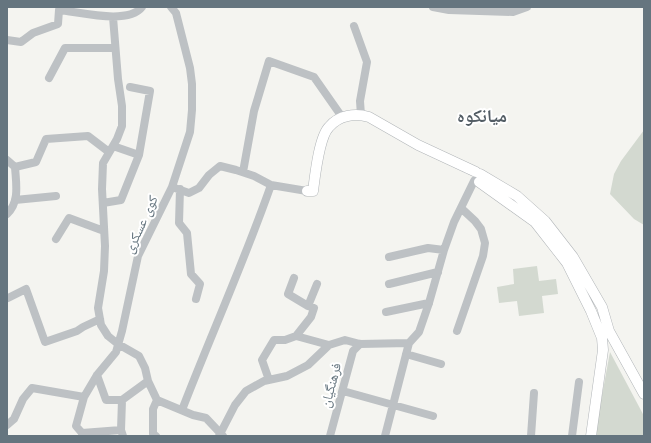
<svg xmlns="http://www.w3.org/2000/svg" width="651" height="443" viewBox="0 0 651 443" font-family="Inter,'Noto Naskh Arabic',sans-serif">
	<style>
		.green { fill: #d3d9d0 }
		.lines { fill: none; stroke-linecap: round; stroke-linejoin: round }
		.major-casing { stroke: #b1b5b8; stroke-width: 11 }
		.minor { stroke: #bdc1c4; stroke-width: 8 }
		.major { stroke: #fff; stroke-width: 10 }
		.labels { text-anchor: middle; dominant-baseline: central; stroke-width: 4; stroke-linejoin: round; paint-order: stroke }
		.street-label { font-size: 14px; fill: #65757f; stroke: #fff }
		.district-label { font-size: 18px; font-weight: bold; fill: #535d65; stroke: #fff }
	</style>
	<rect width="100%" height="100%" fill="#f4f4f0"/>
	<path class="green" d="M 644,130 L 644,225 L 634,219 L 610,194 L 614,174 L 621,161 Z
		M 537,266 L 539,281 L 556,279 L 558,294 L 542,296 L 544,313 L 519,316 L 517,301 L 499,303 L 497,287 L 514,284 L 513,269 Z
		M 610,352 L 644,416 L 644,436 L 596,436 L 595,433 Z"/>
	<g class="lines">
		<g class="major-casing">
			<path id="major" d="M 480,174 L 517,196 L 545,221 L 573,257 L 602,307 L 609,331 L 644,394
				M 479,182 L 535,222 L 567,263 L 591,311 L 602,338 L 603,350 L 591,436
				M 307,191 L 313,191 C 315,176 319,137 329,127 C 339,115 355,113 369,117 L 418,145 L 476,172"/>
		</g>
		<path class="minor" d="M 433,7 L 449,10 L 513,12 L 527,7
			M 113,17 L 118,79 L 122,106 L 122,126 L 117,139 L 103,163 L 102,189 L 105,246 L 104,271 L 98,308 L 101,325 L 108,336 L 118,344 L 139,356 L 145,368 L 148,381 L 157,400 L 193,415 L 206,418 L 223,436
			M 354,26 L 367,62 L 360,101 L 361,115
			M 7,40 L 21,42 L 33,33 L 58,24 L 59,10 C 80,12 128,25 142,7
			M 49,78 L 65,48 L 115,48
			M 113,146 L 139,155
			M 7,160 L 15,167 L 36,162 L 46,139 L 88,136 L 109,152
			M 243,172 L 254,111 L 269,61 L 314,77 L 342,117
			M 172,187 L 189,193 L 199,188 L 209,175 L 220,166 L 236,170 L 254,176 L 271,185 L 307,191
			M 180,189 L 179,223 L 187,233 L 191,274 L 200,284 L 196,299
			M 15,200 L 56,196
			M 103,203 L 121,200 L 139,155 L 150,91 L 130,87
			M 7,214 C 20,202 16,183 15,167
			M 56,239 L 69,218 L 104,231
			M 389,257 L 428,248 L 444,250
			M 294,278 L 288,294 L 308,306
			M 389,284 L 438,272
			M 8,298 L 26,289 L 45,342 L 77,331 L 83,327 L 100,319
			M 386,312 L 429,303
			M 457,331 L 483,256 L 485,243 L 481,229 L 475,221 L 461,208
			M 296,336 L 311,317 L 314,308 L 308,306 L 317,284
			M 409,343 L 419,332 L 429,303 L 444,250 L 454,222 L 474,181
			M 406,354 L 441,364
			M 97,375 L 106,400 L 122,400 L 148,381
			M 269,380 L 262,360 L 274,340 L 285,340 L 296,336 L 329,345
			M 343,391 L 433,416
			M 122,400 L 121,430 L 123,436
			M 182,410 C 211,335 244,262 271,185
			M 7,425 L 14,419 L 23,399 L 32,388 L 84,397
			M 82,433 L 121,430
			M 82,436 L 82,433 L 76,426 L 84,397 L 97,375 L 116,352 L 122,331 L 138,256 L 172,187 L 190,132 L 192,110 L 192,84 L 190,68 L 176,13 L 171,7
			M 156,436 L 153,434 L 153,409 L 157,400
			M 219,436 L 235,405 L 246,391 L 264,381 L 287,376 L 308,365 L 329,345 L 345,340 L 360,344 L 409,343 L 385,436
			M 330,436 L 353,351 L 360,344
			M 531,436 L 534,393
			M 572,436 L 579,382"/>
		<use href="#major" class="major"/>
	</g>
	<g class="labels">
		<g class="street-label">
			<text transform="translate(140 224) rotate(-65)">کوی عسکری</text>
			<text transform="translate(330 385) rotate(-75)">فرهنگیان</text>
		</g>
		<g class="district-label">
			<text x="482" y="115">میانکوه</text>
		</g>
	</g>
	<rect width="651" height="443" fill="none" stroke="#65757f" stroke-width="16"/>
</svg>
